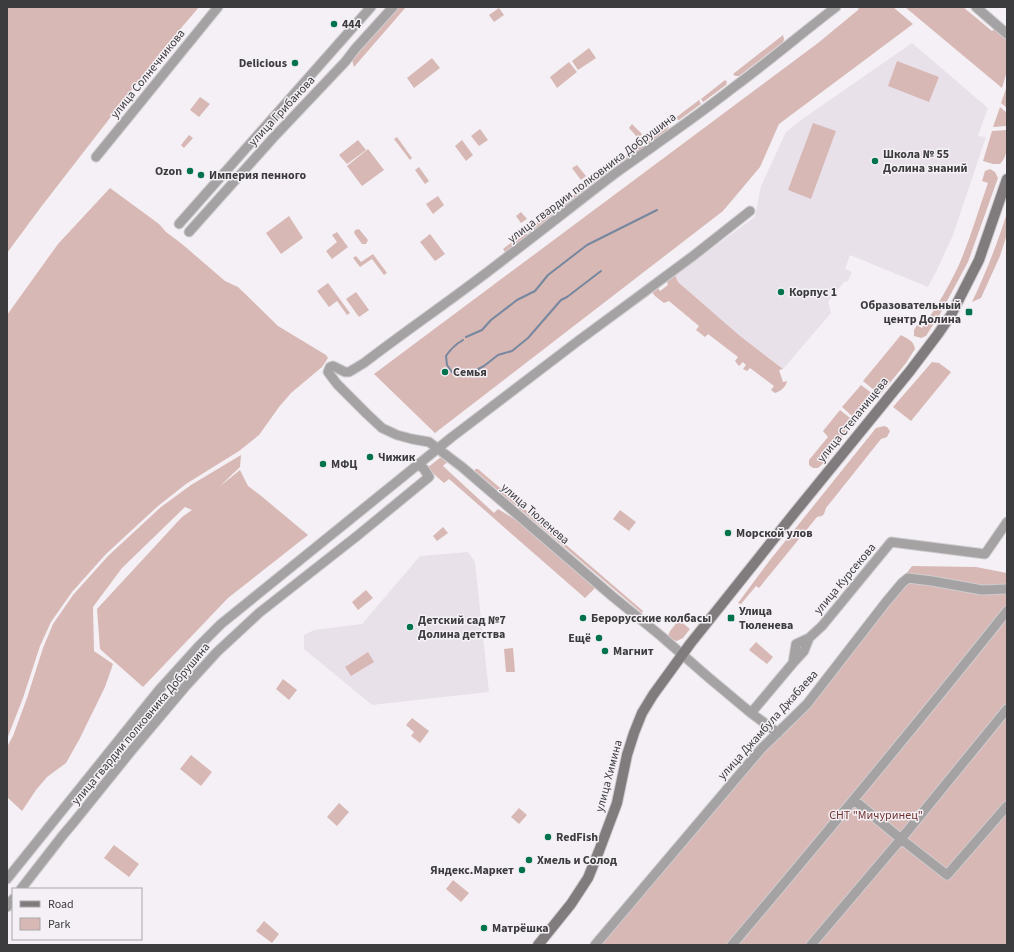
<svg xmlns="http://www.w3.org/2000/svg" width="1014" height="952" viewBox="0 0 1014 952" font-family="'Source Sans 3',sans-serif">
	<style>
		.built { fill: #e9e1ea }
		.green { fill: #d8b8b4 }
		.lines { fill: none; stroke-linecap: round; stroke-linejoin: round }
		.stream { stroke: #7687a0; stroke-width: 2 }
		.street-casing { stroke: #cfccd0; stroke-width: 11 }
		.secondary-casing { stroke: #cfccd0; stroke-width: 12 }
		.street { stroke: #a5a2a3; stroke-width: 9 }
		.secondary { stroke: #807c7e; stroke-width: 10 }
		.poi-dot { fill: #01724c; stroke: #f4f0f5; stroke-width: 1.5 }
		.labels { text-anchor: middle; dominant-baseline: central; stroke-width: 3; stroke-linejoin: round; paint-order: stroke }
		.poi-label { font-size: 12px; font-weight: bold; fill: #3c3b3d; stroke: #f4f0f5; text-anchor: start }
		.street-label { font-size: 12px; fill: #3c3b3d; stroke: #f4f0f5 }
		.park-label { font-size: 12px; fill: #723430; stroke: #f4f0f5 }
	</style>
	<rect width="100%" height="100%" fill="#f4f0f5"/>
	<path class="built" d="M 912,43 L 988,108 L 978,136 L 986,137 L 953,235 L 937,270 L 928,287 L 850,255 L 845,269 L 852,272 L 848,281 L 844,282 L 828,302 L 831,313 L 783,369 L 742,338 L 678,282 L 675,275 L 755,217 L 761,186 L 786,132 L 801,120 Z
		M 468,552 L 475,562 L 489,692 L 372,705 L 304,649 L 304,635 L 314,630 L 362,624 L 420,556 Z"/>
	<path class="green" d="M 7,7 L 199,7 L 165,47 L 41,207 L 7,253 Z
		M 396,7 L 406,7 L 354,67 L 352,60 L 354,55 Z
		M 859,7 L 893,7 L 913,24 L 779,124 L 760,167 L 723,211 L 435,433 L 374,374 L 818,43 L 858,10 Z
		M 905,7 L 963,7 L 992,31 L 995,28 L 1007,38 L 1007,71 L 1002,88 Z
		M 499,8 L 504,15 L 494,22 L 489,15 Z
		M 783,35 L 784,39 L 783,42 L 739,76 L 735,76 L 733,74 Z
		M 589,48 L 596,58 L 578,70 L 572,61 Z
		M 432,58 L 440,68 L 414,88 L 407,78 Z
		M 897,61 L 939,77 L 929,102 L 888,86 Z
		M 569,62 L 577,72 L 557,88 L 550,77 Z
		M 725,80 L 727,82 L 726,85 L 703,102 L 701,99 Z
		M 1007,86 L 1007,108 L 1001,103 Z
		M 200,97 L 210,104 L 199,117 L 190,110 Z
		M 699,100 L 701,104 L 679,120 L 674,119 Z
		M 1000,107 L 1007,113 L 1007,126 L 993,127 Z
		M 813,123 L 836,131 L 811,199 L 788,190 Z
		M 632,124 L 642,134 L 638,138 L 629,128 Z
		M 667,124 L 669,127 L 667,130 L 646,145 L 643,142 Z
		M 480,129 L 488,140 L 479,146 L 471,136 Z
		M 1007,130 C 1007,142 1009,155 1000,164 L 993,164 L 983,161 L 992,131 Z
		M 189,135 L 193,138 L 184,148 L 181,145 Z
		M 397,137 L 412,158 L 410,160 L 394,139 Z
		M 358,140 L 366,150 L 347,164 L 339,155 Z
		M 462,140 L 473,155 L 466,161 L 455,146 Z
		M 641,143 L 644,147 L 623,163 L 620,163 L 618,162 Z
		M 368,149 L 384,170 L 362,186 L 347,166 Z
		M 577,165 L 586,176 L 581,180 L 572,168 Z
		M 419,167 L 429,181 L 425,184 L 415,170 Z
		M 610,168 L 610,173 L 588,189 L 586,186 Z
		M 990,169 L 995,172 L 998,178 L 968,262 L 940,314 L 926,336 L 921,338 L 914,336 L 914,330 L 917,325 L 922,328 C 936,308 948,288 958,267 C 970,240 978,211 988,183 L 982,181 L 985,171 Z
		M 110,188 L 159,224 L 166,232 L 182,244 L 225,281 L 238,287 L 278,326 L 326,355 L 328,358 L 322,367 L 291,393 L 279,407 L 259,435 L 239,451 L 186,484 L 158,506 L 106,554 L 72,592 L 51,622 L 40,646 L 23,698 L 7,739 L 7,315 L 58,244 Z
		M 583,188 L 586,191 L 566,206 L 561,208 L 559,206 Z
		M 438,196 L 444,205 L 433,214 L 426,204 Z
		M 552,211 L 553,216 L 529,233 L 527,230 Z
		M 521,212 L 527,219 L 521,223 L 516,216 Z
		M 1007,213 L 1007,234 L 1000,256 L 990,278 L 981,298 L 972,302 C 986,273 997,244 1007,213 Z
		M 289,216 L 303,238 L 281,254 L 266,233 Z
		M 359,229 L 368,240 L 366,244 L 362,244 L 354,233 L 355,230 Z
		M 337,232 L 348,247 L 332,259 L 326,251 L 337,242 L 332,235 Z
		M 525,232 L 528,235 L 505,252 L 503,249 Z
		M 430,234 L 445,254 L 435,261 L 420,242 Z
		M 373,254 L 387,273 L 384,275 L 372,259 L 360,267 L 353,258 L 356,256 L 361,262 Z
		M 675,275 L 678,282 L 740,336 L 783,369 L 779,370 L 783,382 L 787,381 C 786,387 781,391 775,393 L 771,390 L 774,386 L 750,368 L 747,371 L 743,369 L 746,365 L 743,362 L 739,366 L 735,361 L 738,357 L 708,334 L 705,337 L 696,330 L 699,326 L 669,301 L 664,303 L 655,296 L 652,292 L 653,289 L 658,288 L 660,291 L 668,285 L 666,279 Z
		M 328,283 L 350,313 L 347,315 L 337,301 L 329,307 L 317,291 Z
		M 356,292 L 369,310 L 359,317 L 346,299 Z
		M 901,335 C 908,339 914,341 915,349 L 906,363 L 880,395 L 863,381 Z
		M 932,362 L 939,363 L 951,372 L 911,421 L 893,407 Z
		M 861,385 L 877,397 L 862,412 L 858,409 L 852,416 L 842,407 Z
		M 840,410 L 850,418 L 844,426 L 848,428 L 828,459 L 818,468 L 813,468 L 809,465 L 809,460 L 828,437 L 823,431 Z
		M 884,426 L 887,427 L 890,431 L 887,437 L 881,439 L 826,508 L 824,514 L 822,516 L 817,517 L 759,588 L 756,586 L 741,604 L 738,603 L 770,560 L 876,428 Z
		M 241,455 L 240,467 L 219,487 L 240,470 L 248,486 L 260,495 L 308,535 L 228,598 L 143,687 L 100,649 L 97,609 L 182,517 L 192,510 L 185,507 L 122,568 L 93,607 L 94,651 L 113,664 L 105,687 L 79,740 L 66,763 L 47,777 L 36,790 L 22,811 L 7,797 L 7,747 L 13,736 L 27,698 L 43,648 L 53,624 L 73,595 L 108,556 L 161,507 L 191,485 Z
		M 441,457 L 448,461 L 443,466 L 494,513 L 498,509 L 516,520 L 595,588 L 585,598 L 449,479 L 444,483 L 427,468 Z
		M 475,469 L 478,469 L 643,611 L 642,613 L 475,471 Z
		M 620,510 L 636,522 L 629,531 L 613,519 Z
		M 443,527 L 448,533 L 437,541 L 433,536 Z
		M 912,566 L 976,567 L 1007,573 L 1007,945 L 589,945 L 702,812 L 803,702 L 858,637 Z
		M 366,590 L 373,598 L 358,610 L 352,602 Z
		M 679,620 L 690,629 L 683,638 L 677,641 L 672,640 L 668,636 L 670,631 Z
		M 756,642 L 773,657 L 767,664 L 749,650 Z
		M 513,648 L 515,672 L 506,672 L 504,649 Z
		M 368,652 L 374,662 L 351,676 L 345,667 Z
		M 283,679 L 297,690 L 289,700 L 276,689 Z
		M 412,718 L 429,731 L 420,743 L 411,736 L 414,732 L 406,725 Z
		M 191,755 L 212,772 L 201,786 L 180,769 Z
		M 339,803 L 349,812 L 337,826 L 327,817 Z
		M 519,808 L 527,815 L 519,824 L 511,817 Z
		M 114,845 L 139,864 L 129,877 L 104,858 Z
		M 453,880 L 469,893 L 461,902 L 446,889 Z
		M 264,921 L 279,934 L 272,943 L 256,931 Z"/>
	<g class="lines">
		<path class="stream" d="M 466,337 L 482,330 L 491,320 L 517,300 L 535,291 L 548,275 L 587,245 L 657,210
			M 463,340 C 456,344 450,350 446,356 L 447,365 L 452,372 L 460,374 L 467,375 L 484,366 L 498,355 L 512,351 L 528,338 L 561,300 L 567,297 L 601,271"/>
		<g class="street-casing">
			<path id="street" d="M 976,7 L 1007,34
				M 96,157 L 218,7
				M 179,224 L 371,7
				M 189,232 L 273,138 L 345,62 L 355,49 L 393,7
				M 793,663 L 804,651 L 809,638
				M 751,713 L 793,663 L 796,644 L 809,638 L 822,626 L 891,542 L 985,554 L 1007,522
				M 778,733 L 751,713 L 708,677 L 661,636 L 612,596 L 462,467 L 429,442 L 412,439 L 397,435 L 382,428 L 367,414 L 337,384 L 328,372 L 330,367 L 333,366 L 345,372 L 349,372 L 364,363 C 411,327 460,294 507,257 C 544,229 580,200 617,172 C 656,144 696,117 734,87 C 769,61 802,33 836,7
				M 854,800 L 901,839 L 947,875 L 954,867 L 1007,806
				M 7,879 L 159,690 L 198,647 L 221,624 L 452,437 L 578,341 L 635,299 L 693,256 L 750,211
				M 21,889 L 63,835 L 74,822 L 132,750 L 185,687 L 217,652 L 259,613 L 357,536 L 429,477 L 424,469 L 418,464
				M 7,907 L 13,899
				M 595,945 L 761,749 L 807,704 L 886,602 L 902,583 L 908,578 L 932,581 L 982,590 L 1007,589
				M 732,945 C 825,835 917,724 1007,611
				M 811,945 L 901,839 L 1007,709"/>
		</g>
		<g class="secondary-casing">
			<path id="secondary" d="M 538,945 L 571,904 L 588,878 L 599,851 L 617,803 L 627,755 L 634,733 L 642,713 L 653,695 L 690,644 L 796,511 L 910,371 L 938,334 L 951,315 L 979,260 L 1007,179"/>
		</g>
		<use href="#street" class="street"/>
		<use href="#secondary" class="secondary"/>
	</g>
	<g class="poi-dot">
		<circle cx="334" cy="24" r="4"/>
		<circle cx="295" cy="63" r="4"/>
		<circle cx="875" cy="161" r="4"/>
		<circle cx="190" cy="171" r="4"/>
		<circle cx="201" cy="175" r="4"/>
		<circle cx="781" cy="292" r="4"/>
		<rect x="965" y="308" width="8" height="8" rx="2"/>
		<circle cx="445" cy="372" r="4"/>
		<circle cx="370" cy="457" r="4"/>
		<circle cx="323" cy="464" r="4"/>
		<circle cx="728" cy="533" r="4"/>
		<circle cx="583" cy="618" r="4"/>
		<rect x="727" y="614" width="8" height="8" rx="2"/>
		<circle cx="410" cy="627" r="4"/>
		<circle cx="599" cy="638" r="4"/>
		<circle cx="605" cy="651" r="4"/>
		<circle cx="548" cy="837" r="4"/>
		<circle cx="529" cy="860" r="4"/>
		<circle cx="522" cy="870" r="4"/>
		<circle cx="484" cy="928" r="4"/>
	</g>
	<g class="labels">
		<g class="poi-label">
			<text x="342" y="24">444</text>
			<text x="287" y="63" text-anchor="end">Delicious</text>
			<text x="883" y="154">Школа № 55<tspan x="883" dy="14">Долина знаний</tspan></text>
			<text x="182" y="171" text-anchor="end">Ozon</text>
			<text x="209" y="175">Империя пенного</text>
			<text x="789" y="292">Корпус 1</text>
			<text x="961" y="305" text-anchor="end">Образовательный<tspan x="961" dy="14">центр Долина</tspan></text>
			<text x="453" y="372">Семья</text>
			<text x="378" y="457">Чижик</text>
			<text x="331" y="464">МФЦ</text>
			<text x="736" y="533">Морской улов</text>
			<text x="739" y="611">Улица<tspan x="739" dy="14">Тюленева</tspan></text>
			<text x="591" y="618">Берорусские колбасы</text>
			<text x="418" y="620">Детский сад №7<tspan x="418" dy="14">Долина детства</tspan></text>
			<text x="591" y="638" text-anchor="end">Ещё</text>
			<text x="613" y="651">Магнит</text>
			<text x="556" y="837">RedFish</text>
			<text x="537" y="860">Хмель и Солод</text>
			<text x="514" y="870" text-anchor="end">Яндекс.Маркет</text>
			<text x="492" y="928">Матрёшка</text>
		</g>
		<g class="street-label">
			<text transform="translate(148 74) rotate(-51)">улица Солнечникова</text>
			<text transform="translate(282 111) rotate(-47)">улица Грибанова</text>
			<text transform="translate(592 178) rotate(-37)">улица гвардии полковника Добрушина</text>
			<text transform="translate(853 420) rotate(-51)">улица Степанищева</text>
			<text transform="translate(535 514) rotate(41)">улица Тюленева</text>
			<text transform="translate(845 579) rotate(-50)">улица Курсекова</text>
			<text transform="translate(141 724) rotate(-50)">улица гвардии полковника Добрушина</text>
			<text transform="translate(768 725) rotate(-48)">улица Джамбула Джабаева</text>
			<text transform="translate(609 776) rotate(-75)">улица Химина</text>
		</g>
		<g class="park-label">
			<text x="876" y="815">СНТ "Мичуринец"</text>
		</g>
	</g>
	<rect width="1014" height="952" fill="none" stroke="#3c3b3d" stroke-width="16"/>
	<rect x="12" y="888" width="130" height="52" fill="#f4f0f5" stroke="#aaa8ab"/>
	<rect x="20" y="901" width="20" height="6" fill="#807c7e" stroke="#aaa8ab"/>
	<text x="48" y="908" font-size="12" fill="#3c3b3d">Road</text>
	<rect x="20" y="918" width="20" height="12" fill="#d8b8b4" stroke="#aaa8ab"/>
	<text x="48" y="928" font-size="12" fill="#3c3b3d">Park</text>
</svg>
